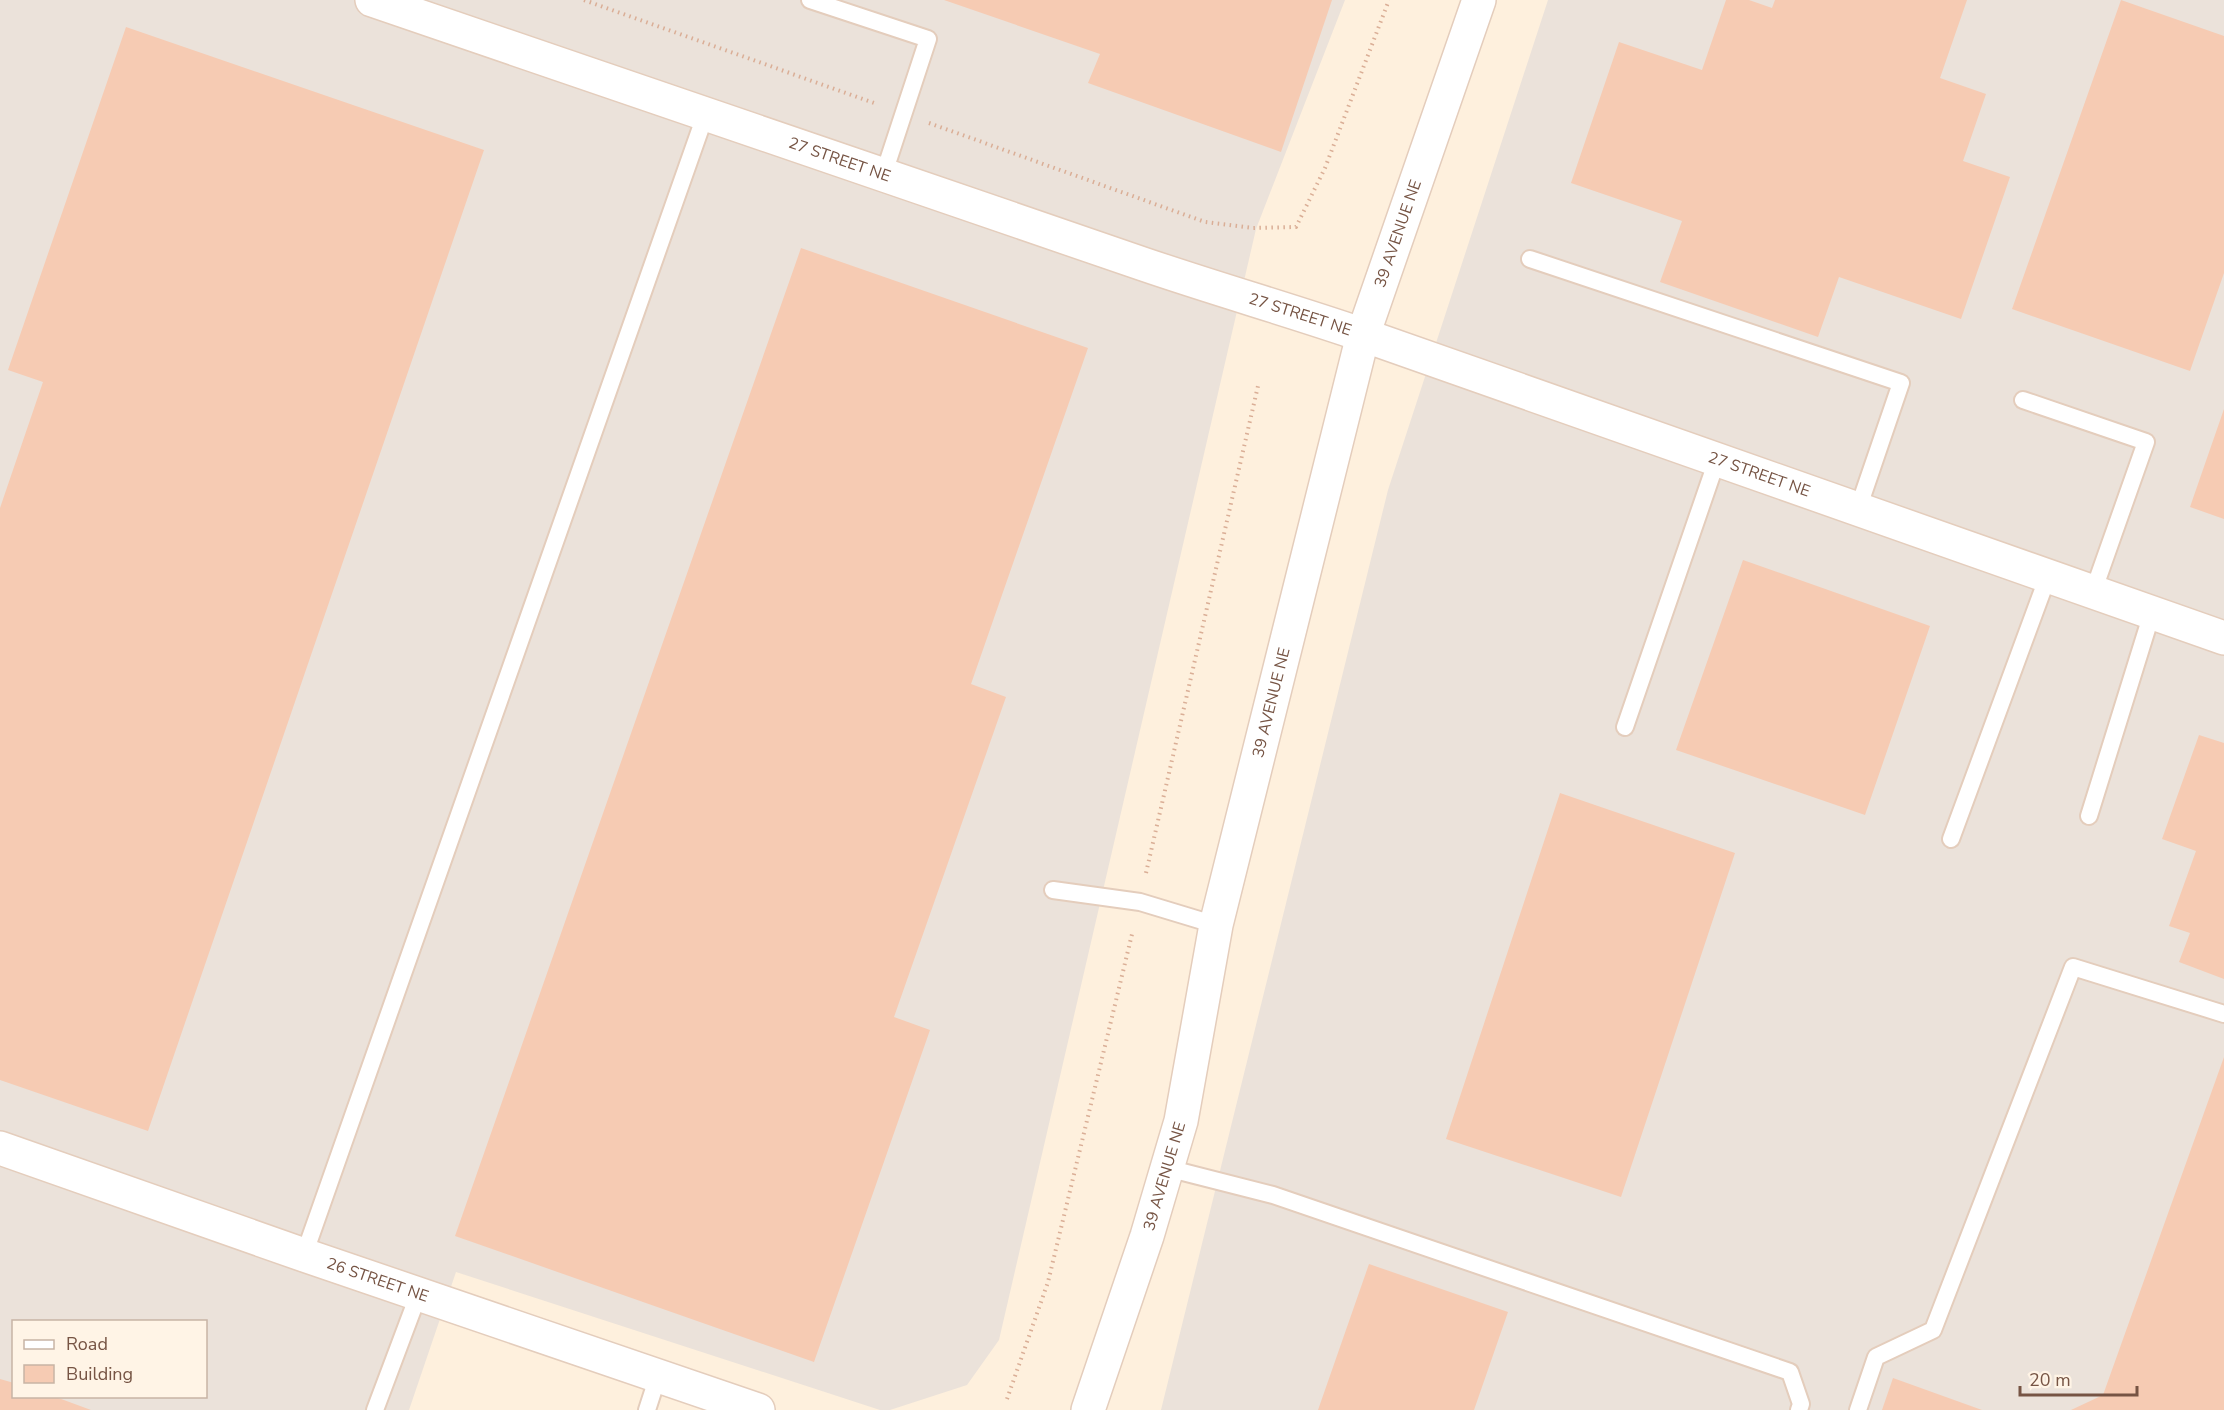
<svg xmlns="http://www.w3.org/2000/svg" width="2224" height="1410" viewBox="0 0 2224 1410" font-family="'Nunito Sans',sans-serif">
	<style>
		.industrial { fill: #ebe2da; fill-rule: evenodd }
		.building { fill: #f6cbb3 }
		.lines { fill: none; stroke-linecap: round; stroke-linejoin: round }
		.service-casing { stroke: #e4cdbc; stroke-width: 20 }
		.minor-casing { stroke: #e4cdbc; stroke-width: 36 }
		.tertiary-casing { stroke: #e4cdbc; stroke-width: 36 }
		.path { stroke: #daae96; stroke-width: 4; stroke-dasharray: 1.5 4.5; stroke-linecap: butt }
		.service { stroke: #fff; stroke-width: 16 }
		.minor { stroke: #fff; stroke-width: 33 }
		.tertiary { stroke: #fff; stroke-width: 33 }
		.labels { text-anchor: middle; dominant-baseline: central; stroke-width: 6; stroke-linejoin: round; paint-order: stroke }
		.street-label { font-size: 16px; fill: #765444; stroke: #fff4e6 }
	</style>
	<rect width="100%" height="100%" fill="#fef0dd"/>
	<path class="industrial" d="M 0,0 L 1345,0 L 1256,229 L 999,1340 L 967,1385 L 890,1410 L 880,1410 L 456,1272 L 409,1410 L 0,1410 ZM 14,1322 L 206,1322 L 206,1396 L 14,1396 Z
		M 1548,0 L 2224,0 L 2224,1410 L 1161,1410 L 1388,490 Z"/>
	<path class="building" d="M 944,0 L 1332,0 L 1281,152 L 1088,83 L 1100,54 Z
		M 1726,0 L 1749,0 L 1772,8 L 1775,0 L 1967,0 L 1940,78 L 1986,94 L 1963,161 L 2010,177 L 1961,319 L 1839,277 L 1818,337 L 1660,282 L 1682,221 L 1571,183 L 1619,42 L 1702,70 Z
		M 2121,0 L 2224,36 L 2224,273 L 2190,371 L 2012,309 Z
		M 126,27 L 484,150 L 148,1131 L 0,1080 L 0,508 L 43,382 L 8,370 Z
		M 801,248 L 1088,348 L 971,684 L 1006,697 L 894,1017 L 930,1030 L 814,1362 L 455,1236 Z
		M 2224,409 L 2224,519 L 2190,507 Z
		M 1743,560 L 1930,626 L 1865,815 L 1676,750 Z
		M 2199,735 L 2224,743 L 2224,979 L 2179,962 L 2190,933 L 2169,926 L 2196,851 L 2162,839 Z
		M 1560,793 L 1735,853 L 1621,1197 L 1446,1139 Z
		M 2224,1057 L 2224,1410 L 2071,1410 L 2103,1395 Z
		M 1369,1264 L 1508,1312 L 1474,1410 L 1318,1410 Z
		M 1893,1378 L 1982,1410 L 1882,1410 Z
		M 0,1379 L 14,1383 L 14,1396 L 53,1396 L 91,1410 L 0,1410 Z"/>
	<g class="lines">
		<g class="service-casing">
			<path id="service" d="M 810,0 L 928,39 L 884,173
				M 1530,259 L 1901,383 L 1858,509
				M 2023,400 L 2146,442 L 2093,592
				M 1625,727 L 1717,460
				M 2089,816 L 2152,613
				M 1951,839 L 2048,576
				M 1053,890 L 1140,902 L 1216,925
				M 1167,1168 L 1273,1195 L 1790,1372 L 1801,1404 L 1799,1410
				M 304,1255 L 706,113
				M 375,1410 L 419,1293
				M 647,1410 L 658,1376
				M 1858,1410 L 1876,1357 L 1933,1330 L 2073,967 L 2224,1014"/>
		</g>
		<g class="minor-casing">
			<g id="minor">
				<path id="s1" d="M 372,0 C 630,87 886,176 1143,264 C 1216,289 1290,310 1363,335 L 2224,638"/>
				<path id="s2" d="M 0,1148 L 304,1255 L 758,1410"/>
			</g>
		</g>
		<g class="tertiary-casing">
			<g id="tertiary">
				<path id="s3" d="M 1088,1410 L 1147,1236 L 1181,1121 L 1216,925 L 1363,335 L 1479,0"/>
			</g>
		</g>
		<path class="path" d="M 584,0 L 877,104
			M 929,123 L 1205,222 L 1253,228 L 1296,227 L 1325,168 L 1389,0
			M 1146,873 L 1258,386
			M 1007,1399 L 1048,1282 L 1133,930"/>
		<use href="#service" class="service"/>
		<use href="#minor" class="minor"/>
		<use href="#tertiary" class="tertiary"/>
	</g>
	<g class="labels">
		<g class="street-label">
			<text stroke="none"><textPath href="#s1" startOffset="494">27 STREET NE</textPath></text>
			<text stroke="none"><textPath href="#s3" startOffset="1218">39 AVENUE NE</textPath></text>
			<text stroke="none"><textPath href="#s1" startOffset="980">27 STREET NE</textPath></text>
			<text stroke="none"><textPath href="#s1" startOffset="1466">27 STREET NE</textPath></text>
			<text stroke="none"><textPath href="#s3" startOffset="732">39 AVENUE NE</textPath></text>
			<text stroke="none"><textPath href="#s3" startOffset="246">39 AVENUE NE</textPath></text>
			<text stroke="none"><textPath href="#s2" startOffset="400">26 STREET NE</textPath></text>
		</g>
	</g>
	<rect x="12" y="1320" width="195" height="78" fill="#fff4e6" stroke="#c8b4a5" stroke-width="1.5"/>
	<rect x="24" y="1340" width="30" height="9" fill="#ffffff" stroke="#c8b4a5" stroke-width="1.5"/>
	<text x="66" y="1350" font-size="18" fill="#765444">Road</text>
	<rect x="24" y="1365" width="30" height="18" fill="#f6cbb3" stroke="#c8b4a5" stroke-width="1.5"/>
	<text x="66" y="1380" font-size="18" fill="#765444">Building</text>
	<path d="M2020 1386v9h117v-9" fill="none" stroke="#765444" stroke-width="3"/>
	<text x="2029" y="1386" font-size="18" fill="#765444" stroke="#fff4e6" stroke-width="4.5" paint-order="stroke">20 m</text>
</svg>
